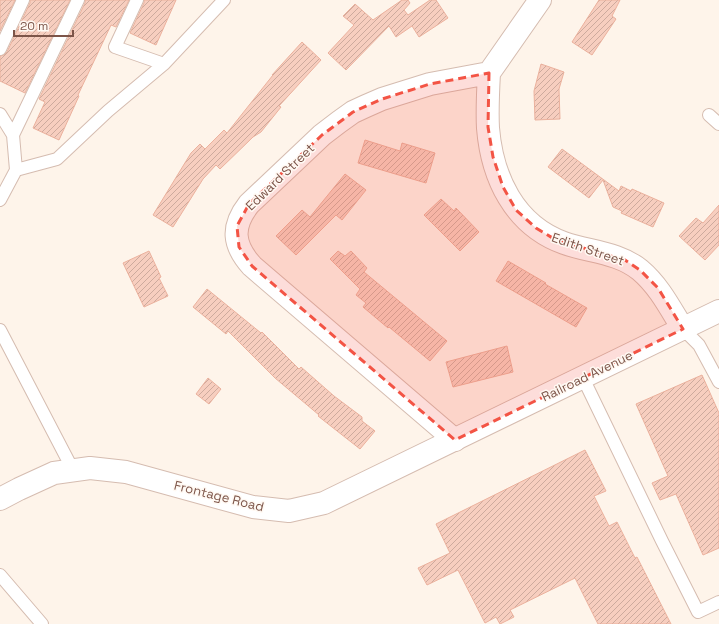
<svg xmlns="http://www.w3.org/2000/svg" width="719" height="624" viewBox="0 0 719 624" font-family="'Space Grotesk',sans-serif">
	<style>
		.building { fill: url(#building-hatch); stroke: #ebb19d }
		.lines { fill: none; stroke-linecap: round; stroke-linejoin: round }
		.service-casing { stroke: #d5bcb0; stroke-width: 14 }
		.minor-casing { stroke: #d5bcb0; stroke-width: 24 }
		.tertiary-casing { stroke: #d5bcb0; stroke-width: 24 }
		.service { stroke: #fff; stroke-width: 12 }
		.minor { stroke: #fff; stroke-width: 22 }
		.tertiary { stroke: #fff; stroke-width: 22 }
		.marked { fill: #f35445; fill-opacity: 0.2; stroke: #f35445; stroke-width: 3; stroke-dasharray: 8 5; stroke-linejoin: round }
		.labels { text-anchor: middle; dominant-baseline: central; stroke-width: 3; stroke-linejoin: round; paint-order: stroke }
		.street-label { font-size: 13px; fill: #7d5549; stroke: #fff9f3 }
	</style>
	<defs>
		<pattern id="building-hatch" width="6" height="6" patternUnits="userSpaceOnUse"><rect width="6" height="6" fill="#f7cebf"/><path d="M-1 1l2-2M0 6l6-6M5 7l2-2" fill="none" stroke="#cdaa9d"/></pattern>
	</defs>
	<rect width="100%" height="100%" fill="#fef4ea"/>
	<path class="building" d="M 0,0 L 15,0 L 0,31 Z
		M 30,0 L 70,0 L 25,93 L 0,81 L 0,56 L 4,55 L 7,52 L 30,3 Z
		M 85,0 L 129,0 L 116,27 L 111,25 L 78,95 L 79,96 L 59,140 L 33,128 L 45,102 L 39,99 L 85,3 Z
		M 144,0 L 176,0 L 156,45 L 130,33 L 144,3 Z
		M 402,0 L 408,0 L 410,3 L 404,10 L 408,15 L 430,0 L 436,0 L 448,18 L 419,37 L 412,26 L 396,37 L 389,26 L 346,70 L 328,53 L 354,25 L 343,16 L 355,4 L 373,20 Z
		M 599,0 L 620,0 L 612,16 L 616,19 L 592,55 L 572,42 Z
		M 302,42 L 321,60 L 279,106 L 281,107 L 261,132 L 253,137 L 220,169 L 216,165 L 203,179 L 173,227 L 153,215 L 191,153 L 200,144 L 205,149 L 224,130 L 227,133 L 273,75 L 272,75 Z
		M 541,64 L 564,72 L 559,89 L 560,119 L 535,120 L 534,91 Z
		M 365,140 L 400,151 L 402,143 L 435,153 L 426,183 L 358,163 Z
		M 562,149 L 619,191 L 621,186 L 631,191 L 632,189 L 664,203 L 653,227 L 621,213 L 622,211 L 613,207 L 603,180 L 589,198 L 548,167 Z
		M 345,174 L 366,190 L 342,220 L 336,215 L 296,255 L 276,236 L 302,210 L 310,217 Z
		M 441,199 L 454,211 L 456,208 L 479,232 L 460,251 L 424,215 Z
		M 719,205 L 719,245 L 705,260 L 679,236 L 696,218 L 703,223 Z
		M 149,251 L 161,277 L 159,278 L 168,296 L 144,307 L 123,263 Z
		M 338,251 L 345,256 L 351,251 L 367,268 L 364,272 L 447,341 L 430,361 L 389,327 L 388,328 L 363,307 L 366,303 L 356,295 L 360,289 L 330,259 Z
		M 508,261 L 546,283 L 545,284 L 587,308 L 576,327 L 496,281 Z
		M 207,289 L 261,333 L 262,332 L 299,369 L 301,367 L 334,396 L 362,417 L 362,421 L 375,431 L 360,449 L 318,416 L 319,415 L 275,378 L 228,331 L 226,334 L 193,307 Z
		M 507,346 L 513,372 L 453,387 L 446,362 Z
		M 702,375 L 719,413 L 719,548 L 703,555 L 676,494 L 660,500 L 652,483 L 668,476 L 636,404 Z
		M 208,378 L 221,389 L 209,404 L 196,394 Z
		M 585,450 L 606,491 L 594,496 L 609,526 L 617,522 L 635,558 L 637,557 L 671,624 L 598,624 L 575,578 L 510,610 L 514,617 L 500,624 L 496,617 L 485,623 L 458,570 L 427,585 L 418,568 L 450,553 L 436,524 Z"/>
	<g class="lines">
		<g class="service-casing">
			<path id="service" d="M 137,0 L 115,47 L 164,64
				M 0,49 L 23,0
				M 0,114 L 13,135 L 16,170
				M 709,115 L 719,124
				M 13,135 L 78,0
				M 0,200 L 16,170 L 57,159 L 108,111 L 164,64 L 224,0
				M 683,329 L 699,345 L 719,382
				M 0,330 L 73,470
				M 583,378 L 662,541 L 698,612 L 719,602
				M 0,575 L 42,624"/>
		</g>
		<g class="minor-casing">
			<path id="minor" d="M 489,73 C 488,91 487,110 488,128 C 492,177 514,225 564,243 C 589,252 618,252 640,270 C 659,286 670,308 683,329
				M 455,440 L 252,266 C 233,245 231,227 249,204 L 322,135 L 339,122 L 353,112 L 366,106 L 382,99 L 430,84 L 489,73 L 540,0"/>
		</g>
		<g class="tertiary-casing">
			<path id="tertiary" d="M 0,499 L 19,489 L 54,473 L 90,468 L 126,472 L 253,507 L 289,511 L 324,503 L 719,311"/>
		</g>
		<use href="#service" class="service"/>
		<use href="#minor" class="minor"/>
		<use href="#tertiary" class="tertiary"/>
	</g>
	<path class="marked" d="M 489,73 L 488,127 L 493,157 L 503,187 L 516,210 L 536,228 L 556,240 L 625,260 L 640,270 L 658,288 L 683,329 L 455,440 L 252,266 L 239,247 L 237,226 L 249,204 L 322,135 L 353,112 L 382,99 L 430,84 Z"/>
	<g class="labels">
		<g class="street-label">
			<text transform="translate(280 177) rotate(-44)">Edward Street</text>
			<text transform="translate(588 249) rotate(19)">Edith Street</text>
			<text transform="translate(587 376) rotate(-26)">Railroad Avenue</text>
			<text transform="translate(219 496) rotate(14)">Frontage Road</text>
		</g>
	</g>
	<path d="M14 30v6h59v-6" fill="none" stroke="#7d5549" stroke-width="2"/>
	<text x="20" y="30" font-size="12" fill="#7d5549" stroke="#fff9f3" stroke-width="3" paint-order="stroke">20 m</text>
</svg>
